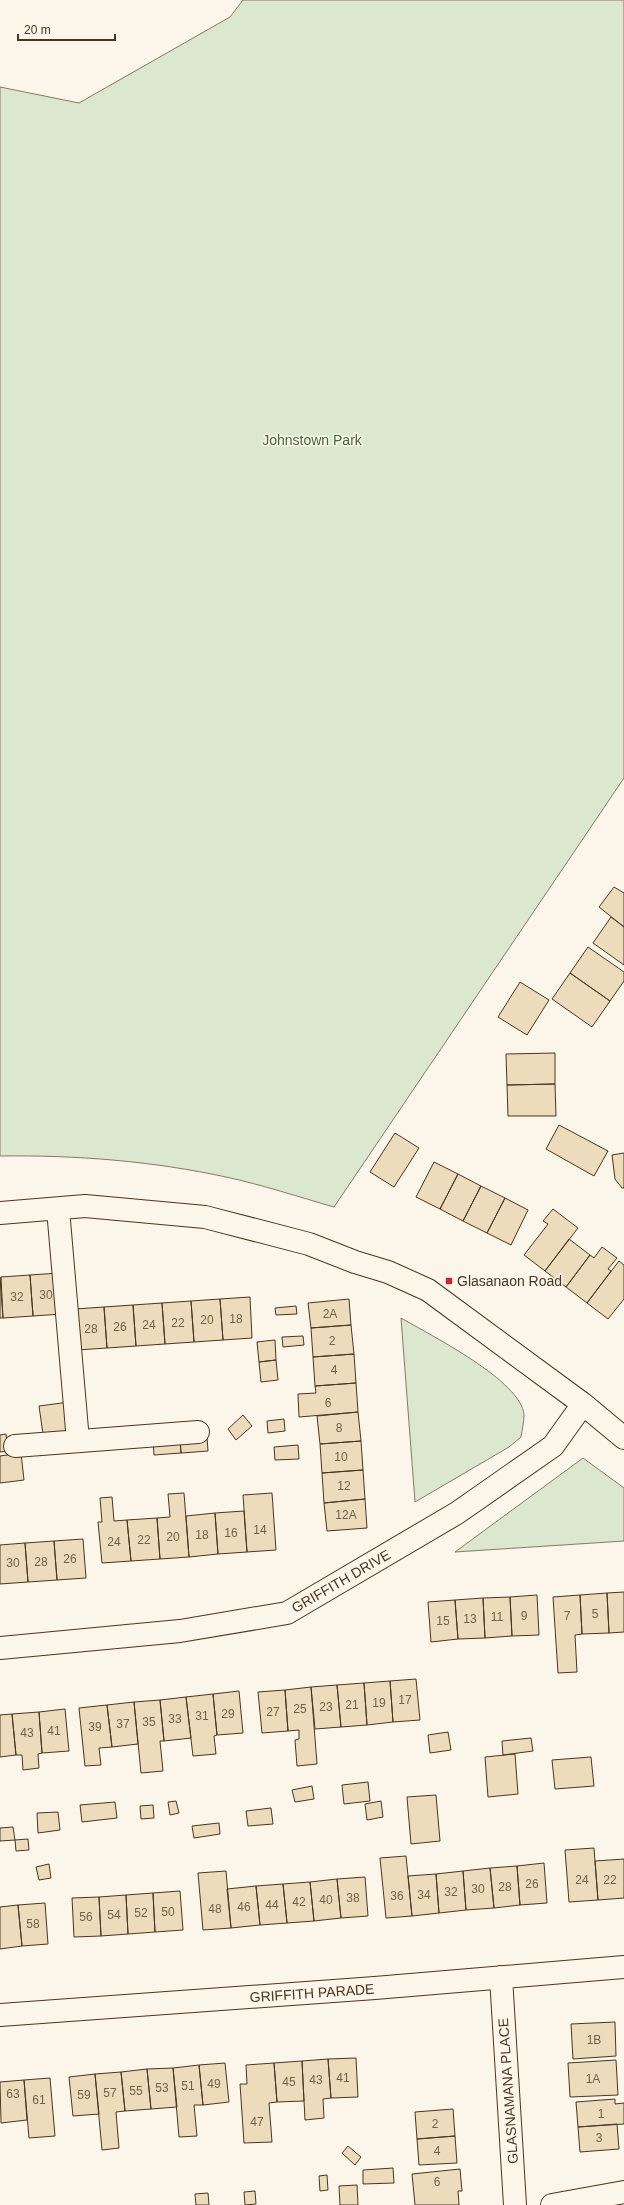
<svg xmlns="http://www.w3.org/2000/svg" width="624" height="2205" viewBox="0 0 624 2205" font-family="Helvetica,sans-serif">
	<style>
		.green { fill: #dce7d0; stroke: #887966 }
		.building { fill: #ecdcbc; stroke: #4a3520 }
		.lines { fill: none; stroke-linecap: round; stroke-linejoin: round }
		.minor-casing { stroke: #4a3520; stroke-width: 24 }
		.minor { stroke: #fbf6e9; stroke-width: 22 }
		.poi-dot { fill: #c62828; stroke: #fbf6e9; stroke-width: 1.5 }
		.labels { text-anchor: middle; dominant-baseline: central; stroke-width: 3; stroke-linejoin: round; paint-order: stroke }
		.number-label { font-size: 12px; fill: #725f47 }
		.park-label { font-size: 14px; fill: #436837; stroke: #fbf6e9 }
		.poi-label { font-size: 14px; fill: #4a3520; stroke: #fbf6e9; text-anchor: start }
		.street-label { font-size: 14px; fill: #4a3520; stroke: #fbf6e9 }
	</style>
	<rect width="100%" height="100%" fill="#fbf6e9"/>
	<path class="green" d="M 243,0 L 624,0 L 624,778 L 334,1207 C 299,1197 263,1185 226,1177 C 152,1161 76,1155 0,1156 L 0,87 L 79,103 L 230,17 Z
		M 401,1318 C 430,1335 522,1381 524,1415 C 524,1422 522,1430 521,1437 L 509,1447 L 415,1502 Z
		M 583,1458 L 624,1488 L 624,1541 L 455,1552 Z"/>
	<path class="building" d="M 614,887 L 624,893 L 624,927 L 599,907 Z
		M 611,917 L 624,927 L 624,965 L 593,943 Z
		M 588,947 L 624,972 L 624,981 L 610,1001 L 570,973 Z
		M 570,973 L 610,1001 L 592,1027 L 552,999 Z
		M 520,982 L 549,1000 L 527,1035 L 498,1017 Z
		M 555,1053 L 555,1084 L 507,1085 L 506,1054 Z
		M 555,1084 L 556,1116 L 508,1116 L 507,1085 Z
		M 559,1125 L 608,1151 L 594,1176 L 546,1149 Z
		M 395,1133 L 419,1148 L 394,1187 L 370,1172 Z
		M 624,1153 L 624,1188 L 622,1188 L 615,1179 L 612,1155 Z
		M 434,1162 L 458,1174 L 440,1209 L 416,1197 Z
		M 458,1174 L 481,1186 L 463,1221 L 440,1209 Z
		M 481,1186 L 505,1198 L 487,1233 L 463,1221 Z
		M 505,1198 L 528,1210 L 511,1245 L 487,1233 Z
		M 553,1209 L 578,1228 L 545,1271 L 524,1255 L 548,1224 L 543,1221 Z
		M 569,1239 L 590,1255 L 566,1287 L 545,1271 Z
		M 602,1247 L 617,1258 L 608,1269 L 611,1271 L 587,1303 L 566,1287 L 590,1255 L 594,1258 Z
		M 619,1261 L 624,1265 L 624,1299 L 608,1319 L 587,1303 Z
		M 59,1273 L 62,1314 L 33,1316 L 30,1275 Z
		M 30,1275 L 33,1316 L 3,1318 L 1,1277 Z
		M 0,1277 L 3,1318 L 0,1318 Z
		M 250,1297 L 252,1338 L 223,1340 L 220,1299 Z
		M 220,1299 L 223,1340 L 194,1342 L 191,1301 Z
		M 349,1299 L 351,1325 L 311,1328 L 308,1303 Z
		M 191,1301 L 194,1342 L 165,1344 L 162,1303 Z
		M 162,1303 L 165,1344 L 136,1346 L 133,1305 Z
		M 133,1305 L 136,1346 L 107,1348 L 104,1307 Z
		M 296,1306 L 297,1314 L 276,1315 L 275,1308 Z
		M 104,1307 L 107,1348 L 77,1350 L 75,1309 Z
		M 351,1325 L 354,1354 L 313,1357 L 311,1328 Z
		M 303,1336 L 304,1345 L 283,1347 L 282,1337 Z
		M 275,1340 L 276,1360 L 259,1362 L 257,1342 Z
		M 354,1354 L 356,1383 L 315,1386 L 313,1357 Z
		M 276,1360 L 278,1380 L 261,1382 L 259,1362 Z
		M 356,1383 L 358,1412 L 299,1417 L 298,1394 L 316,1393 L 315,1386 Z
		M 69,1402 L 73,1431 L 43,1434 L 39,1406 Z
		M 358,1412 L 361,1441 L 320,1444 L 317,1416 Z
		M 243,1415 L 252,1426 L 236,1440 L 228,1429 Z
		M 284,1419 L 285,1431 L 268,1433 L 267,1421 Z
		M 6,1434 L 8,1451 L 0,1452 L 0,1435 Z
		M 207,1437 L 208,1451 L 181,1453 L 180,1439 Z
		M 180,1439 L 181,1453 L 154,1455 L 153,1441 Z
		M 361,1441 L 363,1470 L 322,1473 L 320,1444 Z
		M 298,1445 L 299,1459 L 275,1460 L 274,1447 Z
		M 21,1453 L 24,1480 L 0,1483 L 0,1456 Z
		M 363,1470 L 365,1499 L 324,1503 L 322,1473 Z
		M 184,1493 L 189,1557 L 160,1559 L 157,1518 L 170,1517 L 168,1494 Z
		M 272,1493 L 276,1550 L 247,1552 L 243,1495 Z
		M 112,1497 L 114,1521 L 127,1520 L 131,1561 L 102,1563 L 98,1522 L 102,1522 L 100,1498 Z
		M 365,1499 L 367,1528 L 327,1531 L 324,1503 Z
		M 244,1511 L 247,1552 L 218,1554 L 215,1513 Z
		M 215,1513 L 218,1554 L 189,1557 L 186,1516 Z
		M 157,1518 L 160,1559 L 131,1561 L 127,1520 Z
		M 83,1539 L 86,1578 L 57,1580 L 54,1541 Z
		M 54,1541 L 57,1580 L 28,1582 L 25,1543 Z
		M 25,1543 L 28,1582 L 0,1584 L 0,1545 Z
		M 624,1592 L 624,1632 L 609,1633 L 607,1593 Z
		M 607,1593 L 609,1633 L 582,1634 L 580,1595 Z
		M 537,1595 L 539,1635 L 512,1636 L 510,1597 Z
		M 580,1595 L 582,1634 L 575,1635 L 577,1672 L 558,1673 L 553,1597 Z
		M 510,1597 L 512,1636 L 485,1638 L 483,1598 Z
		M 483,1598 L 485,1638 L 458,1639 L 455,1600 Z
		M 455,1600 L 458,1639 L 431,1642 L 428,1602 Z
		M 416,1679 L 420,1720 L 393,1722 L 390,1681 Z
		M 390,1681 L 393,1722 L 367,1725 L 364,1683 Z
		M 364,1683 L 367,1725 L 341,1727 L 337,1685 Z
		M 337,1685 L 341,1727 L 315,1729 L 311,1687 Z
		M 311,1687 L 317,1764 L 297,1766 L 295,1740 L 299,1739 L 299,1730 L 288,1731 L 285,1690 Z
		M 285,1690 L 288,1731 L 262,1733 L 258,1692 Z
		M 239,1691 L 243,1733 L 217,1735 L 213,1694 Z
		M 213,1694 L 217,1735 L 214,1736 L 216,1754 L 193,1756 L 186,1697 Z
		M 186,1697 L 191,1738 L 164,1741 L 160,1700 Z
		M 160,1700 L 164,1741 L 160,1741 L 163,1771 L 141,1773 L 134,1702 Z
		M 134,1702 L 138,1744 L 112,1747 L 107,1705 Z
		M 107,1705 L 112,1747 L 99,1748 L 101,1765 L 85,1766 L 79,1708 Z
		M 65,1709 L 69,1751 L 42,1753 L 39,1712 Z
		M 39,1712 L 42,1753 L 38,1754 L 39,1768 L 23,1770 L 22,1755 L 16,1755 L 12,1714 Z
		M 12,1714 L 16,1755 L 0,1757 L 0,1715 Z
		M 448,1732 L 451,1750 L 430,1753 L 428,1735 Z
		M 531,1738 L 533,1751 L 503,1755 L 502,1741 Z
		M 515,1754 L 518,1794 L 488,1797 L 485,1757 Z
		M 591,1757 L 594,1786 L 555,1789 L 552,1760 Z
		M 368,1782 L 370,1801 L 344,1804 L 342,1785 Z
		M 312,1786 L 314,1799 L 295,1802 L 292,1790 Z
		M 436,1795 L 440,1841 L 411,1844 L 407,1797 Z
		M 176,1801 L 179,1813 L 170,1815 L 168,1802 Z
		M 381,1801 L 383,1817 L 367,1820 L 365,1804 Z
		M 115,1802 L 117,1818 L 82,1822 L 80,1805 Z
		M 153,1805 L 154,1818 L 141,1819 L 140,1806 Z
		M 271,1808 L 273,1824 L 248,1826 L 246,1811 Z
		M 58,1812 L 60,1830 L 38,1833 L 37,1813 Z
		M 219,1823 L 220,1834 L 194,1838 L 192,1826 Z
		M 13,1827 L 15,1840 L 0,1841 L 0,1828 Z
		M 28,1839 L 29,1850 L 16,1851 L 15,1840 Z
		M 594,1848 L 598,1900 L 569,1902 L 565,1850 Z
		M 406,1856 L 412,1916 L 386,1918 L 380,1858 Z
		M 624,1859 L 624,1898 L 598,1900 L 595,1861 Z
		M 544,1863 L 547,1903 L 520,1905 L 517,1866 Z
		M 49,1864 L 51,1878 L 39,1880 L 36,1867 Z
		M 517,1866 L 520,1905 L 494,1908 L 490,1868 Z
		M 490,1868 L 494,1908 L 466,1910 L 463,1871 Z
		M 226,1871 L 231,1928 L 203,1930 L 198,1873 Z
		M 463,1871 L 466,1910 L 439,1913 L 436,1874 Z
		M 436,1874 L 439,1913 L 412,1916 L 408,1876 Z
		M 365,1877 L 368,1916 L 341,1918 L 337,1879 Z
		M 337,1879 L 341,1918 L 314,1921 L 310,1882 Z
		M 310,1882 L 314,1921 L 287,1923 L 283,1884 Z
		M 283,1884 L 287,1923 L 260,1925 L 256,1886 Z
		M 256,1886 L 260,1925 L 231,1928 L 227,1889 Z
		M 180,1891 L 183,1930 L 155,1932 L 153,1893 Z
		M 153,1893 L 155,1932 L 128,1934 L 126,1895 Z
		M 126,1895 L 128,1934 L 101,1936 L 99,1897 Z
		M 99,1897 L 101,1936 L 74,1937 L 72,1898 Z
		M 45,1903 L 48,1944 L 22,1946 L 18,1905 Z
		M 18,1905 L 22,1946 L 0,1949 L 0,1907 Z
		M 615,2022 L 616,2056 L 573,2059 L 571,2024 Z
		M 356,2058 L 358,2097 L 331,2098 L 328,2059 Z
		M 328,2059 L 331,2098 L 323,2099 L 324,2118 L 305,2120 L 302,2061 Z
		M 616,2060 L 618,2095 L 570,2097 L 568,2063 Z
		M 302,2061 L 304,2101 L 277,2102 L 274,2063 Z
		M 225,2063 L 229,2102 L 203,2105 L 199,2065 Z
		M 274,2063 L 277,2102 L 269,2103 L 272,2142 L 244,2143 L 240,2084 L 247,2084 L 246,2065 Z
		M 199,2065 L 203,2105 L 194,2105 L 197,2136 L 179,2137 L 173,2068 Z
		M 173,2068 L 177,2107 L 151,2109 L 147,2069 Z
		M 147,2069 L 151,2109 L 125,2111 L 121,2072 Z
		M 121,2072 L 125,2111 L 116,2112 L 119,2148 L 102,2150 L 95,2074 Z
		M 95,2074 L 99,2114 L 73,2116 L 69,2077 Z
		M 50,2078 L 55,2136 L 29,2138 L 24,2080 Z
		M 24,2080 L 27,2120 L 1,2123 L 0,2082 Z
		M 615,2099 L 615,2104 L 624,2103 L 624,2124 L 578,2127 L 576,2102 Z
		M 453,2109 L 455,2136 L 417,2139 L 415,2112 Z
		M 617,2124 L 619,2149 L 580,2152 L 578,2127 Z
		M 455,2136 L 457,2163 L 419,2165 L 417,2139 Z
		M 348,2146 L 361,2157 L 355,2165 L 342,2153 Z
		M 393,2168 L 394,2183 L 363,2184 L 363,2170 Z
		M 460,2169 L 462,2191 L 458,2191 L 459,2205 L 415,2205 L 412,2174 Z
		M 327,2175 L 328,2190 L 320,2191 L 319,2176 Z
		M 357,2185 L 358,2205 L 340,2205 L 339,2186 Z
		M 255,2191 L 256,2204 L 245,2205 L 244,2192 Z
		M 208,2193 L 209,2205 L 196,2205 L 195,2194 Z"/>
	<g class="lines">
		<g class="minor-casing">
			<path id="minor" d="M 58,1209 L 78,1441
				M 0,1213 L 85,1206 L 205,1217 L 309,1244 L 355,1262 L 388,1272 L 428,1290 L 583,1404 L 624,1438
				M 15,1446 L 198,1432
				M 0,1648 L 180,1631 L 287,1613 L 457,1513 L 553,1446 L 583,1404
				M 501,1977 L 515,2205
				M 0,2015 L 375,1988 L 624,1967
				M 552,2205 L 624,2192"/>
		</g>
		<use href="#minor" class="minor"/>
	</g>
	<rect class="poi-dot" x="445" y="1277" width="8" height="8" rx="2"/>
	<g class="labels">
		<g class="number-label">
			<text x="46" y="1295">30</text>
			<text x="17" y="1297">32</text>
			<text x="330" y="1314">2A</text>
			<text x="236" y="1319">18</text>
			<text x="207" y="1320">20</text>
			<text x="178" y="1323">22</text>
			<text x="149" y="1325">24</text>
			<text x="120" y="1327">26</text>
			<text x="91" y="1329">28</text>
			<text x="332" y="1341">2</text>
			<text x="334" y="1370">4</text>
			<text x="328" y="1403">6</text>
			<text x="339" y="1428">8</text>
			<text x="341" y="1457">10</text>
			<text x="344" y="1486">12</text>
			<text x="346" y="1515">12A</text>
			<text x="260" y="1530">14</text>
			<text x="231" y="1533">16</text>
			<text x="202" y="1535">18</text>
			<text x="173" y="1537">20</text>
			<text x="144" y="1540">22</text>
			<text x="114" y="1542">24</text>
			<text x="70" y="1559">26</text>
			<text x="41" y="1562">28</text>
			<text x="13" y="1563">30</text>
			<text x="595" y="1614">5</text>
			<text x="524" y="1616">9</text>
			<text x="567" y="1616">7</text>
			<text x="497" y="1617">11</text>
			<text x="470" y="1619">13</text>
			<text x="443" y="1621">15</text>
			<text x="405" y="1700">17</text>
			<text x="379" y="1703">19</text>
			<text x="352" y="1705">21</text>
			<text x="326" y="1707">23</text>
			<text x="300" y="1709">25</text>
			<text x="273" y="1712">27</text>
			<text x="228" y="1714">29</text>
			<text x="202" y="1716">31</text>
			<text x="175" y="1719">33</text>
			<text x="149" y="1722">35</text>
			<text x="123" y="1724">37</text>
			<text x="95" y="1727">39</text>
			<text x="54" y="1731">41</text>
			<text x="27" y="1733">43</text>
			<text x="582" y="1880">24</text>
			<text x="610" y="1880">22</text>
			<text x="532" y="1884">26</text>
			<text x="505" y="1887">28</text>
			<text x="478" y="1889">30</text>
			<text x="451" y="1892">32</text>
			<text x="424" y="1895">34</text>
			<text x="397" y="1896">36</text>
			<text x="353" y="1898">38</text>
			<text x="326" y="1900">40</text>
			<text x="299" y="1902">42</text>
			<text x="272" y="1905">44</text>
			<text x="244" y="1907">46</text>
			<text x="215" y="1909">48</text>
			<text x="168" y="1912">50</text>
			<text x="141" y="1913">52</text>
			<text x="114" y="1915">54</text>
			<text x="86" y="1917">56</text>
			<text x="33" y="1924">58</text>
			<text x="594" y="2040">1B</text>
			<text x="343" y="2078">41</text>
			<text x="593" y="2079">1A</text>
			<text x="316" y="2080">43</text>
			<text x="289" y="2082">45</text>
			<text x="214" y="2084">49</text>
			<text x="188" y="2086">51</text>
			<text x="162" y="2088">53</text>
			<text x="136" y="2091">55</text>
			<text x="110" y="2093">57</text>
			<text x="13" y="2094">63</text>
			<text x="84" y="2095">59</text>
			<text x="39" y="2100">61</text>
			<text x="601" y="2114">1</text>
			<text x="257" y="2122">47</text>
			<text x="435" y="2124">2</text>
			<text x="599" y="2138">3</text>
			<text x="437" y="2151">4</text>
			<text x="437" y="2182">6</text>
		</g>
		<g class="park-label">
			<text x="312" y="440">Johnstown Park</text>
		</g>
		<g class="poi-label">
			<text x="457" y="1281">Glasanaon Road</text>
		</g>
		<g class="street-label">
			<text transform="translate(341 1581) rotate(-30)">GRIFFITH DRIVE</text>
			<text transform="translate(312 1993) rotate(-4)">GRIFFITH PARADE</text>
			<text transform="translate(508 2091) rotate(-94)">GLASNAMANA PLACE</text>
		</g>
	</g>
	<path d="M18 34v6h97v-6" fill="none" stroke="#4a3520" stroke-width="2"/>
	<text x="24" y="34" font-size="12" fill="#4a3520" stroke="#fbf6e9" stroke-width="3" paint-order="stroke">20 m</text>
</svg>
